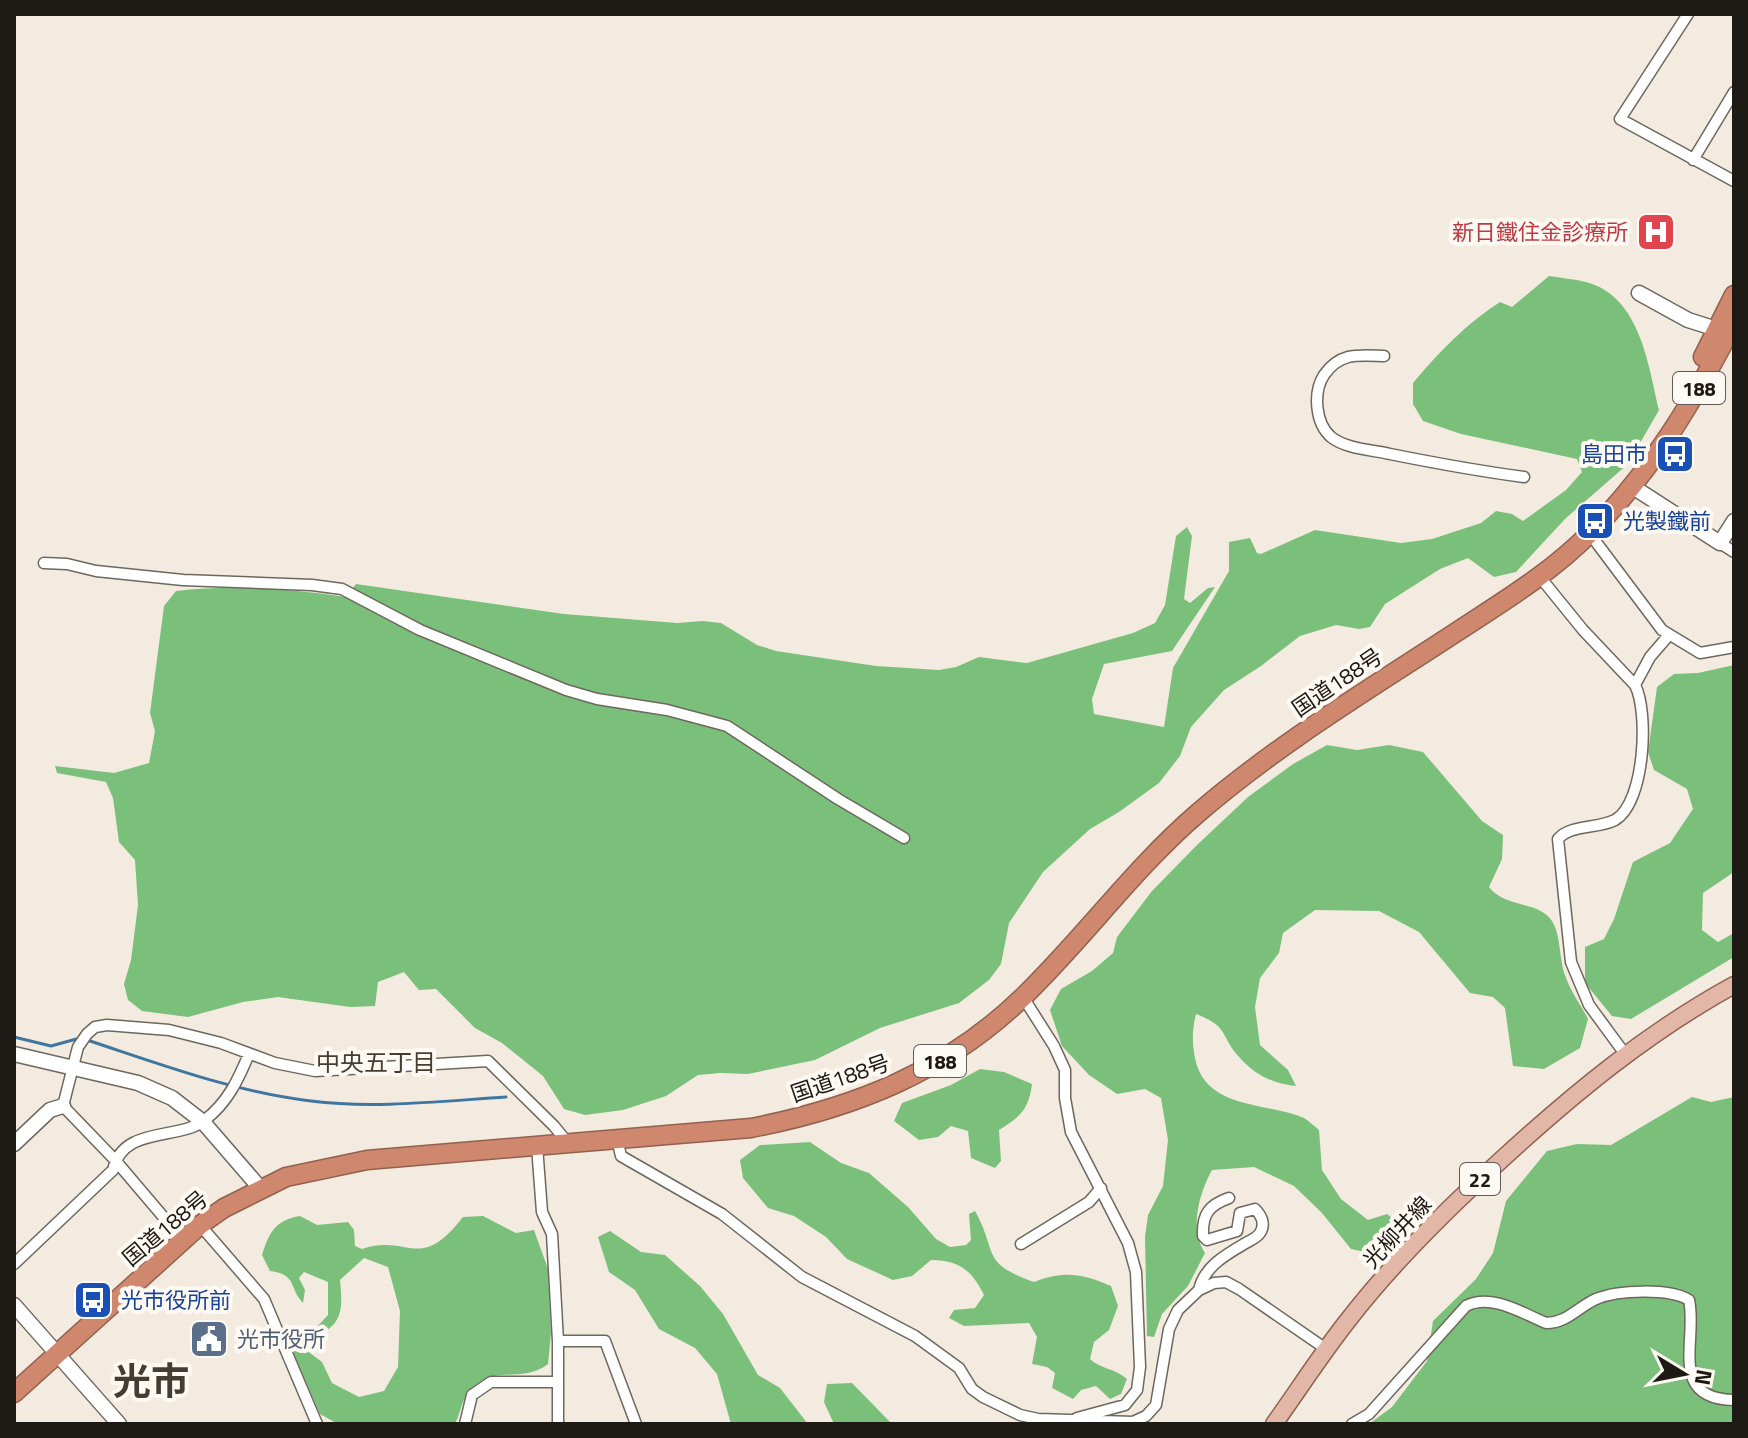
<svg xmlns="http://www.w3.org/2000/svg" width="1748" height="1438" viewBox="0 0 1748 1438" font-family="'Titillium Web','Noto Sans JP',sans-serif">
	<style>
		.forest { fill: #7ac07b }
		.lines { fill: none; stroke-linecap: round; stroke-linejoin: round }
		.stream { stroke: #3f76a0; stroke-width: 3 }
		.street-casing { stroke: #6e675d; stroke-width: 13 }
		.secondary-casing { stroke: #6e675d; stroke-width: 17 }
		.primary-casing { stroke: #91614f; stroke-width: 19 }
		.highway-casing { stroke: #91614f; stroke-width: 21 }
		.street { stroke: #fff; stroke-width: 10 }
		.secondary { stroke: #fff; stroke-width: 14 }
		.primary { stroke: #e2b7a7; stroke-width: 16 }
		.highway { stroke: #cf876d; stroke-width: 18 }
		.labels { text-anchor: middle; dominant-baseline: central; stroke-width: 8; stroke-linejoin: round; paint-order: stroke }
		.shield { fill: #fef9f2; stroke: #605d58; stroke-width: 2 }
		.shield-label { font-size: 20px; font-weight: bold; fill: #1d1a16 }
		.health-label { font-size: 22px; fill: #be3a42; stroke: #fef9f2; text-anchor: end }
		.transit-label { font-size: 22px; fill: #164399; stroke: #fef9f2; text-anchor: start }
		.street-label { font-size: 22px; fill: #1d1a16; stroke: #fef9f2 }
		.service-label { font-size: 22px; fill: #4e5e75; stroke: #fef9f2; text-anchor: start }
		.neighbourhood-label { font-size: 24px; fill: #443d34; stroke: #fef9f2 }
		.town-label { font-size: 38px; font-weight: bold; fill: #443d34; stroke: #fef9f2 }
	</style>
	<rect width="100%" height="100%" fill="#f4ebe0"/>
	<path class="forest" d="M 1549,276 C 1561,278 1574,279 1586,282 C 1640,296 1648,364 1659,410 L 1628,464 L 1566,518 L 1516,572 L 1494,577 L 1468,558 L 1440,569 L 1385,604 L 1370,627 L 1359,629 L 1336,625 L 1300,636 L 1261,666 L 1224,690 L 1191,727 L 1180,756 L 1159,783 L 1119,812 L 1090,829 L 1043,872 L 1009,923 L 1001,964 L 989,980 L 959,1003 L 880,1028 L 815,1060 L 748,1074 L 720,1073 L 698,1075 L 666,1096 L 623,1110 L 585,1115 L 564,1109 L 543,1076 L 502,1043 L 475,1028 L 436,989 L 419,990 L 404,972 L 378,982 L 375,1006 L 350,1007 L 278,997 L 243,1002 L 188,1017 L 142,1011 L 128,1000 L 124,984 L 131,960 L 138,905 L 135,860 L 119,842 L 113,798 L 106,782 L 57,773 L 55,766 L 114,773 L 149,763 L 155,731 L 150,713 L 164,606 L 176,591 C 233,584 289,589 346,597 L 356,584 L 564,614 L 677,623 L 702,621 L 721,623 L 757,645 L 776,651 L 876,666 L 939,670 L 956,667 L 979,657 L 1027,663 L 1133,633 L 1155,623 L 1165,605 L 1176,536 L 1187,527 L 1192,536 L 1184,599 L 1190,603 L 1208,588 L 1215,587 L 1172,651 L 1104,664 L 1092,699 L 1094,714 L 1164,727 L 1173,668 L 1229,571 L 1229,542 L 1250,538 L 1257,553 L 1261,554 L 1315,530 L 1401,543 L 1432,539 L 1481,523 L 1496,511 L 1512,514 L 1523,521 L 1566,490 L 1582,472 L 1577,459 L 1461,434 L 1423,421 L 1413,404 L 1413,383 C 1439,352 1466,324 1500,302 L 1512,307 Z
		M 1734,665 L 1734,872 L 1703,893 L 1702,930 L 1718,942 L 1734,933 L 1734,957 L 1631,1019 L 1612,1016 L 1585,983 L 1585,947 L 1604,939 L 1614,919 L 1633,862 L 1670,843 L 1693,809 L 1687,789 L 1654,770 L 1648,752 L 1657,687 L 1674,674 L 1698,673 Z
		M 1327,745 L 1357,750 L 1389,745 L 1423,752 L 1482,821 L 1503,835 L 1502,859 L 1489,887 C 1506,909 1538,900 1552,921 C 1561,935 1559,959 1565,975 C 1570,991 1581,1005 1588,1019 L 1580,1048 L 1544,1069 L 1513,1066 L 1505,1008 L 1493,997 L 1470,993 L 1419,932 L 1379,911 L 1315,910 L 1283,933 L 1279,953 L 1260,978 L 1255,1007 L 1260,1045 L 1288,1070 L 1296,1086 C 1273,1083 1256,1076 1240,1058 C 1219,1035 1230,1027 1196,1014 C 1192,1030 1192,1042 1195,1058 C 1205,1110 1267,1102 1304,1118 C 1309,1121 1314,1126 1319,1130 L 1322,1170 L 1341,1199 L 1368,1220 L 1387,1214 L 1399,1224 L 1370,1253 L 1351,1249 L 1322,1213 L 1294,1186 L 1254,1167 L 1212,1170 C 1199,1194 1189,1228 1205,1253 L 1188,1286 L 1162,1314 L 1154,1337 L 1147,1336 L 1145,1237 L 1148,1215 L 1163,1186 L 1168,1140 L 1161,1098 L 1145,1089 L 1117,1094 L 1089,1075 L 1062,1046 L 1050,1010 L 1061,989 L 1092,971 L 1113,953 L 1117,937 L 1152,891 L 1197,845 L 1248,797 L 1293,764 Z
		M 980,1069 L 1004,1072 L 1032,1084 C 1029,1109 1020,1117 999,1130 L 1001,1161 L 995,1168 L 971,1158 L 968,1131 L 951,1126 L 938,1137 L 919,1140 L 894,1121 L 902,1103 L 951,1085 Z
		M 1692,1097 L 1711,1102 L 1734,1097 L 1734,1424 L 1369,1424 L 1392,1407 L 1427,1361 L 1433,1321 L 1476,1279 L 1493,1253 L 1506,1201 L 1547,1151 L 1577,1144 L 1611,1145 Z
		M 810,1142 L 841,1163 L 869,1173 L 908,1207 L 936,1239 L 950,1247 L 966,1245 L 971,1240 L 969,1214 L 975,1211 C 999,1254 979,1262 1034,1282 C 1064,1270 1083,1274 1111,1286 L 1118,1306 L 1109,1330 L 1094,1342 L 1090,1359 C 1100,1369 1115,1368 1127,1379 L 1121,1394 L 1110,1399 L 1096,1386 L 1081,1390 L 1073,1399 L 1052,1388 L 1055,1373 L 1047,1367 L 1032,1364 L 1037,1337 L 1029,1323 L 964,1326 L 949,1318 L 954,1310 L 975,1308 L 984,1295 C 972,1271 960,1260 931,1260 L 912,1276 L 893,1280 L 847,1259 L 826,1237 L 794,1216 L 768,1208 L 743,1178 L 740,1160 L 760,1145 Z
		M 300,1216 L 317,1225 L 348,1222 L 354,1230 L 355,1246 L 362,1249 C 409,1233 419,1274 463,1217 L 483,1216 L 516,1233 L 534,1230 L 548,1269 L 551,1334 L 548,1364 C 520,1385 494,1362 468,1393 C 462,1401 460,1413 456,1422 L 338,1424 L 320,1414 L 284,1331 L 287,1327 L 294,1341 L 322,1362 L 332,1383 L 359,1397 L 384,1391 L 398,1367 L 400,1311 L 388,1267 L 364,1258 L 340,1280 C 343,1311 343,1325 312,1338 L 311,1333 L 328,1315 L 328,1282 L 304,1272 L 299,1278 L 305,1290 L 303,1303 C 288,1287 298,1275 270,1271 L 262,1255 C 269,1233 275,1220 300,1216 Z
		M 610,1231 L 641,1252 L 665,1255 L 700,1286 L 723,1314 L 758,1375 L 780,1388 L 808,1424 L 731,1424 L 717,1374 L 695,1348 L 659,1329 L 635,1290 L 609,1272 L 598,1237 Z
		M 852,1383 L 892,1424 L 926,1424 L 834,1424 L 824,1402 L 827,1384 Z"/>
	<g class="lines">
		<path class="stream" d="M 14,1037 L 51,1046 L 80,1038
			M 87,1040 C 160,1064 234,1092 311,1101 C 375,1109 442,1101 506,1097"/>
		<g class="street-casing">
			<path id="street" d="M 1688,14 L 1620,119 L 1734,181
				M 1693,160 L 1734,92
				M 1384,356 C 1358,355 1340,352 1324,375 C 1313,392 1315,423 1331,437 C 1346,449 1373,450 1390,454 C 1435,463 1478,471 1524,477
				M 1590,534 L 1662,630 L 1700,653 L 1734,647
				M 1720,543 L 1734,552
				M 44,563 L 67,564 L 96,571 L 183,580 L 312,585 L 342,589 L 420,630 L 566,690 L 597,699 L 667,710 L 727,726 L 838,799 L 904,838
				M 1540,577 L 1583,630 L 1635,685 C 1649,712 1645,803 1615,820 C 1598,829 1571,824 1558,839 L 1571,962 L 1589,1005 L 1625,1054
				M 1635,685 L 1650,657 L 1669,635
				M 1023,997 L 1054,1046 L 1065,1070 L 1065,1098 L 1071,1132 L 1128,1243 L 1136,1272 L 1140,1367 L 1137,1390 L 1125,1405 L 1077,1418
				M 617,1139 L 621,1156 L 722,1214 L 802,1277 L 915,1336 L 959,1368 L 972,1389 L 983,1397 L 1020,1415 L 1038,1419 L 1133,1422 L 1146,1416 L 1156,1405 L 1169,1329 L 1178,1310 L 1199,1290 L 1214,1283 L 1226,1282 L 1239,1289 L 1326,1349
				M 537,1146 L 542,1212 L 552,1234 L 558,1341 L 558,1424
				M 200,1225 L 264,1299 L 317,1424
				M 183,1240 L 115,1160 L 63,1106 L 78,1047 L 87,1034 L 95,1027 L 107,1025 L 169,1030 L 221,1043 L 275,1063 L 315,1071 L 488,1061 L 554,1126 L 567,1142
				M 1021,1244 L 1089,1202 L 1101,1188
				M 14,1264 L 113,1170 C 123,1125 179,1141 205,1120 C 228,1102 238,1080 249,1054
				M 1199,1290 C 1204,1267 1225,1255 1244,1244 C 1249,1241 1257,1238 1260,1233 C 1266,1224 1261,1215 1255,1209 L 1240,1213 L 1237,1231 L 1207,1240 L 1203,1236 C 1202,1214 1209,1205 1229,1198
				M 558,1341 L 605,1341 L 636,1424
				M 465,1424 L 472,1395 L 491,1382 L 558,1382
				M 1352,1424 L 1369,1414 L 1466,1306 C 1491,1293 1522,1313 1546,1323 C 1567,1323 1578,1307 1596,1299 C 1618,1290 1669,1288 1689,1300 C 1698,1339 1667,1399 1734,1400"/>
		</g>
		<g class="secondary-casing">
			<path id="secondary" d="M 1639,293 L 1688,320 L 1726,332
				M 1633,487 L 1720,543 L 1734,521
				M 14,1054 L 138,1083 L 172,1098 L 203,1122 L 260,1188
				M 14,1144 L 50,1110 L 63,1106
				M 14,1305 L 119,1424"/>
		</g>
		<g class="primary-casing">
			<path id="primary" d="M 1274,1424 C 1299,1389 1322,1353 1349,1319 C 1394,1261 1446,1210 1500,1161 C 1573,1094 1648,1032 1734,985"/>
		</g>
		<g class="highway-casing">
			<path id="highway" d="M 1703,357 L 1734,295
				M 14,1393 L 200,1225 L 224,1208 L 286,1177 L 367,1160 L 751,1128 C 854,1108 946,1072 1023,997 C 1084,938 1134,868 1198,813 C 1278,744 1368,690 1455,633 C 1502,602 1551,573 1591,532 C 1652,471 1695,398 1734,323"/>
		</g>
		<use href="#street" class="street"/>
		<use href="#secondary" class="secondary"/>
		<use href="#primary" class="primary"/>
		<use href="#highway" class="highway"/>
	</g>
	<defs>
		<g id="hospital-square" transform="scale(2)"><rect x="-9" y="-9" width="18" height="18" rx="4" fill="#e0444e" stroke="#fef9f2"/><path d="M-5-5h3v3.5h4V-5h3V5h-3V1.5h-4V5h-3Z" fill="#fff"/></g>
		<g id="bus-square" transform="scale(2)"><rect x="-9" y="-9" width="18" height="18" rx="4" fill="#1a4fb4" stroke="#fef9f2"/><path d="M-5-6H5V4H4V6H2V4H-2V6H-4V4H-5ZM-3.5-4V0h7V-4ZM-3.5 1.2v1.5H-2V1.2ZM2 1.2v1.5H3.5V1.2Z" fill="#fff"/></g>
		<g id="civic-square" transform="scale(2)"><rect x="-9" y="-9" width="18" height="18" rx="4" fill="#5c6f8a" stroke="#fef9f2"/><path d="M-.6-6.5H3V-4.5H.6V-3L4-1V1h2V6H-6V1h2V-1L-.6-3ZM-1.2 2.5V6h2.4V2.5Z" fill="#fff"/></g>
	</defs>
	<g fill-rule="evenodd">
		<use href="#hospital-square" x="1656" y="232"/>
		<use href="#bus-square" x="1675" y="454"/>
		<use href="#bus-square" x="1595" y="521"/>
		<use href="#bus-square" x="93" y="1300"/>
		<use href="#civic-square" x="209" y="1339"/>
	</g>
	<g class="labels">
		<g class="shield">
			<rect x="1673" y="372" width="52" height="32" rx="6"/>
			<rect x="914" y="1045" width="52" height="32" rx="6"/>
			<rect x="1460" y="1163" width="40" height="32" rx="6"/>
		</g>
		<g class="shield-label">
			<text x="1699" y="388">188</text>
			<text x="940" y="1061">188</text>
			<text x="1480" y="1179">22</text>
		</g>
		<g class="health-label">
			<text x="1628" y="232">新日鐵住金診療所</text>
		</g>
		<g class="transit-label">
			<text x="1647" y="454" text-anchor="end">島田市</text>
			<text x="1623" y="521">光製鐵前</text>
			<text x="121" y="1300">光市役所前</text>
		</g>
		<g class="street-label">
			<text transform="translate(1337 682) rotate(-34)">国道188号</text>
			<text transform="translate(840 1078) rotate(-19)">国道188号</text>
			<text transform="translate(165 1228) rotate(-40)">国道188号</text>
			<text transform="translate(1397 1232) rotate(-47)">光柳井線</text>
		</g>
		<g class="service-label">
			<text x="237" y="1339">光市役所</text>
		</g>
		<g class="neighbourhood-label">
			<text x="376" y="1062">中央五丁目</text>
		</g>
		<g class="town-label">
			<text x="151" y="1381">光市</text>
		</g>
	</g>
	<rect width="1748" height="1438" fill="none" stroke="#1d1a16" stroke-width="32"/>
	<g transform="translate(1684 1374) rotate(100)" stroke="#fef9f2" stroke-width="6" paint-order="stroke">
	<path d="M0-6L14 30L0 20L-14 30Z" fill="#1d1a16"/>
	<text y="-12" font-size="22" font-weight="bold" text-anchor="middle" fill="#1d1a16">N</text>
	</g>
</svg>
